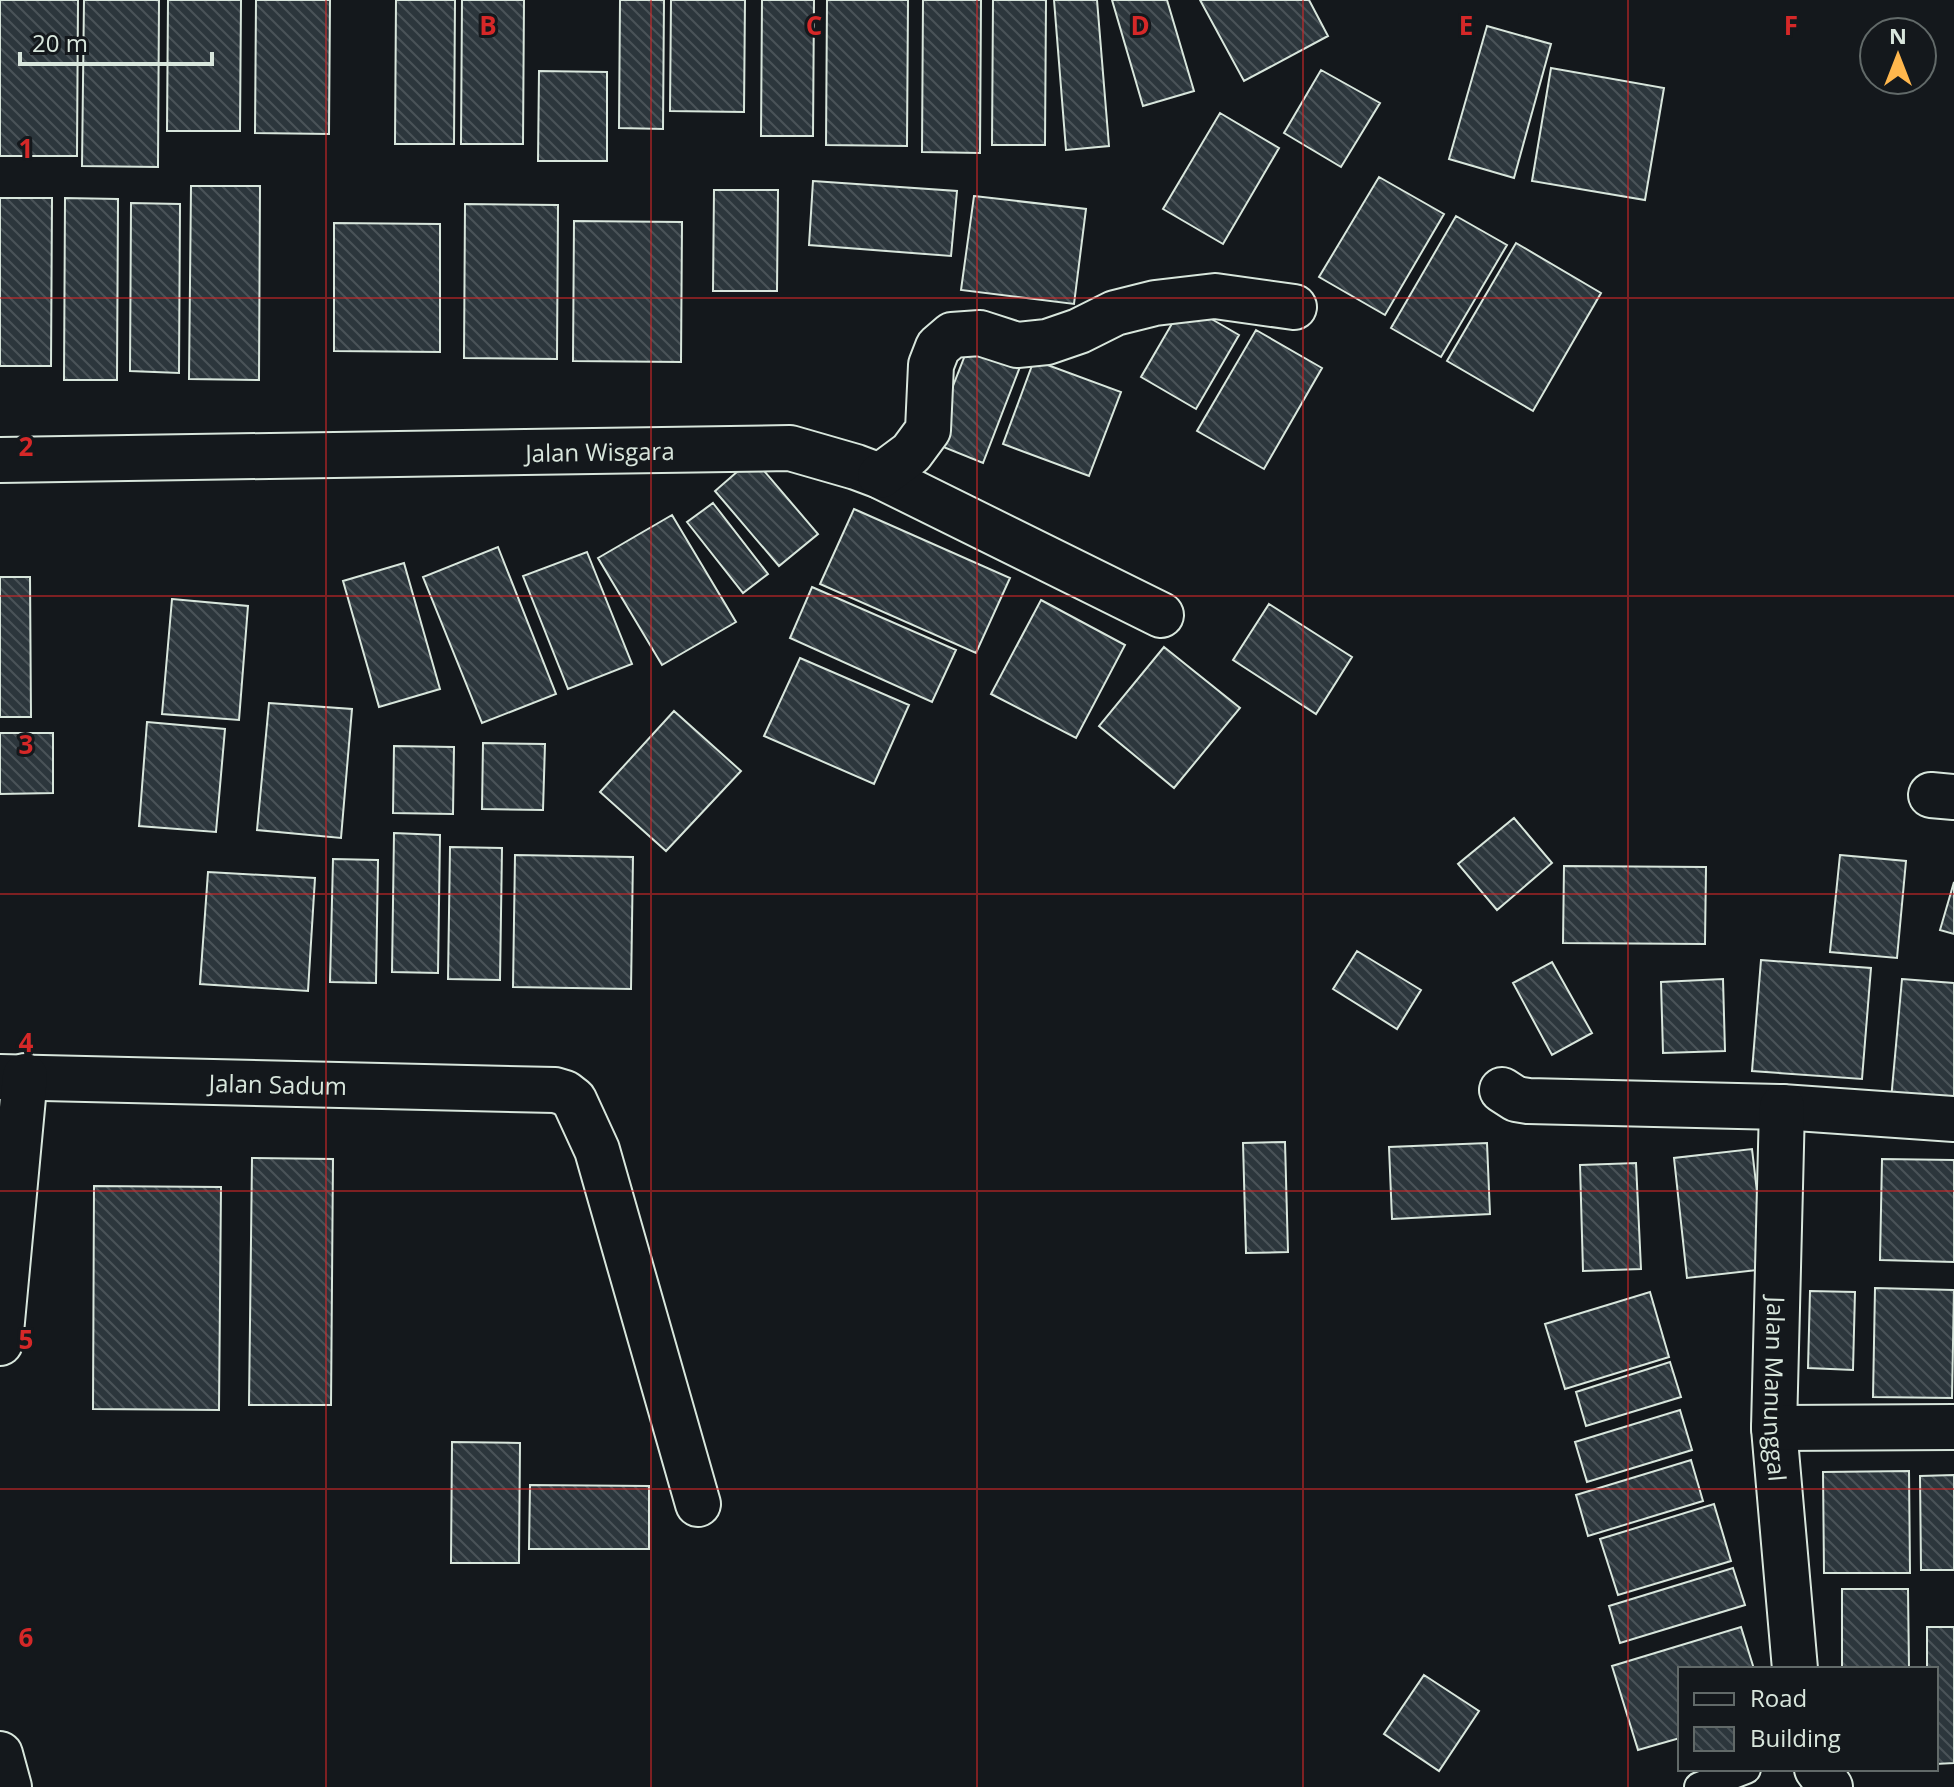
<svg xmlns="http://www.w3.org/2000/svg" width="1954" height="1787" viewBox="0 0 1954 1787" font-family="'Open Sans',sans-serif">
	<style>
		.building { fill: url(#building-back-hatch); stroke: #d8e6dc; stroke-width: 2 }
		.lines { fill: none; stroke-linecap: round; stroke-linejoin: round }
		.lane-casing { stroke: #d8e6dc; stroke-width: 32 }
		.street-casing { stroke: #d8e6dc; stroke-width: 48 }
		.lane { stroke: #14181c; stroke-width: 28 }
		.street { stroke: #14181c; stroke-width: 44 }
		.grid { fill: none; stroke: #d62828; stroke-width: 2; stroke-opacity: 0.55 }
		.labels { text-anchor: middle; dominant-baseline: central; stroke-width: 6; stroke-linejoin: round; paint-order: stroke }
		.street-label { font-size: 24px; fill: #d8e6dc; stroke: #14181c }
		.grid-label { font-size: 26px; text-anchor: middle; font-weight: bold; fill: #d62828; stroke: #14181c; stroke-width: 6; stroke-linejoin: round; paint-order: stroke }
	</style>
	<defs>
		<pattern id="building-back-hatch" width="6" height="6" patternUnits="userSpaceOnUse" patternTransform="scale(2)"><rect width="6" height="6" fill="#2c363c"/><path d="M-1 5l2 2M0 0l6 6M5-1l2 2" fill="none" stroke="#4a5358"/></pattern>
	</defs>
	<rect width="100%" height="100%" fill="#14181c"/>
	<path class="building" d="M 0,0 L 78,0 L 77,156 L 0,156 Z
		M 84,0 L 159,0 L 158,167 L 82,166 Z
		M 168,0 L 241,0 L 240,131 L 167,131 Z
		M 256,0 L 330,0 L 329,134 L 255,133 Z
		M 396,0 L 455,0 L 454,144 L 395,144 Z
		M 462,0 L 524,0 L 523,144 L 461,144 Z
		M 620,0 L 664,0 L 663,129 L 619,128 Z
		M 671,0 L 745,0 L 744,112 L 670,111 Z
		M 762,0 L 814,0 L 813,136 L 761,136 Z
		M 827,0 L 908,0 L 907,146 L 826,145 Z
		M 923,0 L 981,0 L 980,153 L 922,152 Z
		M 993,0 L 1046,0 L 1045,145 L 992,145 Z
		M 1054,0 L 1097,0 L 1109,146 L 1066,150 Z
		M 1112,0 L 1167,0 L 1194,91 L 1143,106 Z
		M 1200,0 L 1309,0 L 1328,36 L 1244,81 Z
		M 1487,26 L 1551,44 L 1514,178 L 1449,159 Z
		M 1551,68 L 1664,88 L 1645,200 L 1532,181 Z
		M 1321,70 L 1380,103 L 1341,167 L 1284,133 Z
		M 539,71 L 607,72 L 607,161 L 538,161 Z
		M 1220,113 L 1279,148 L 1223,244 L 1163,209 Z
		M 1379,177 L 1444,214 L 1385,315 L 1319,277 Z
		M 813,181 L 957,191 L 951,256 L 809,245 Z
		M 191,186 L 260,186 L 259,380 L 189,379 Z
		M 714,190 L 778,190 L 777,291 L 713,291 Z
		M 974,196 L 1086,209 L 1074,304 L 961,290 Z
		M 0,198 L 52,198 L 51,366 L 0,366 Z
		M 65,198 L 118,199 L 117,380 L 64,380 Z
		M 131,203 L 180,204 L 179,373 L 130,371 Z
		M 465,204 L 558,205 L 557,359 L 464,358 Z
		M 1456,216 L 1507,245 L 1441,357 L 1391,328 Z
		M 574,221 L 682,222 L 681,362 L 573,361 Z
		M 334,223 L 440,224 L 440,352 L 334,351 Z
		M 1516,243 L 1601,293 L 1533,411 L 1447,361 Z
		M 1184,303 L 1239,335 L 1196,409 L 1141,377 Z
		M 1256,330 L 1322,368 L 1264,469 L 1197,431 Z
		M 971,340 L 1023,359 L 983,463 L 931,442 Z
		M 1034,360 L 1121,392 L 1089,476 L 1003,444 Z
		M 753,458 L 818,534 L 779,566 L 715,491 Z
		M 713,503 L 768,574 L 743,593 L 687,522 Z
		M 854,509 L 1010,578 L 976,653 L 820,584 Z
		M 672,515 L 736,622 L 662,665 L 598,558 Z
		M 498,547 L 556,694 L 482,723 L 423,577 Z
		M 587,552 L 632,664 L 568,689 L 523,576 Z
		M 404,563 L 440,689 L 379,707 L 343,581 Z
		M 0,577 L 30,577 L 31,717 L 0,717 Z
		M 812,587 L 956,650 L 932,702 L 790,638 Z
		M 172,599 L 248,606 L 239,720 L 162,714 Z
		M 1041,600 L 1125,645 L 1076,738 L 991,694 Z
		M 1269,604 L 1352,657 L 1316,714 L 1233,660 Z
		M 1164,647 L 1240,708 L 1174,788 L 1099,726 Z
		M 800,658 L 909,705 L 874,784 L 764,736 Z
		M 269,703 L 352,709 L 341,838 L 257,830 Z
		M 674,711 L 741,771 L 666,851 L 600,792 Z
		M 147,722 L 225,729 L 216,832 L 139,826 Z
		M 0,733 L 53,733 L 53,793 L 0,794 Z
		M 483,743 L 545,744 L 543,810 L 482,809 Z
		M 394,746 L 454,747 L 453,814 L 393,813 Z
		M 1514,818 L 1552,863 L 1497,910 L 1458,864 Z
		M 394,833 L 440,835 L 438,973 L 392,972 Z
		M 450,847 L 502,848 L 500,980 L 448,979 Z
		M 515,855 L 633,857 L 631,989 L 513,987 Z
		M 1840,855 L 1906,861 L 1897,958 L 1830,952 Z
		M 333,859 L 378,860 L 376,983 L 330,982 Z
		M 1564,866 L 1706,867 L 1705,944 L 1563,943 Z
		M 208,872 L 315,878 L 308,991 L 200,984 Z
		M 1954,882 L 1954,934 L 1940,930 Z
		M 1357,951 L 1421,990 L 1397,1029 L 1333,989 Z
		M 1761,960 L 1871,968 L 1862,1079 L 1752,1071 Z
		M 1552,962 L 1592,1033 L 1552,1055 L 1513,983 Z
		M 1723,979 L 1725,1051 L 1663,1053 L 1661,982 Z
		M 1902,979 L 1954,983 L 1954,1105 L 1891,1100 Z
		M 1285,1142 L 1288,1252 L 1246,1253 L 1243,1143 Z
		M 1487,1143 L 1490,1214 L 1392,1219 L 1389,1147 Z
		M 1752,1149 L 1766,1269 L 1687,1278 L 1674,1158 Z
		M 252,1158 L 333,1159 L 331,1405 L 249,1405 Z
		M 1882,1159 L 1954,1160 L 1954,1262 L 1880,1260 Z
		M 1636,1163 L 1641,1269 L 1583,1271 L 1580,1165 Z
		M 94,1186 L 221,1187 L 219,1410 L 93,1409 Z
		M 1875,1288 L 1954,1290 L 1952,1398 L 1873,1397 Z
		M 1810,1291 L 1855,1292 L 1853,1370 L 1808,1368 Z
		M 1650,1292 L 1669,1357 L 1565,1389 L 1545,1324 Z
		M 1670,1362 L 1681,1397 L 1586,1426 L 1576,1392 Z
		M 1680,1410 L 1692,1450 L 1587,1482 L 1575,1442 Z
		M 452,1442 L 520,1443 L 519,1563 L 451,1563 Z
		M 1691,1460 L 1703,1501 L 1588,1536 L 1576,1495 Z
		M 1909,1471 L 1910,1573 L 1824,1573 L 1823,1472 Z
		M 1954,1475 L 1954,1570 L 1921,1570 L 1920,1476 Z
		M 530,1485 L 649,1486 L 649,1549 L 529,1549 Z
		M 1714,1504 L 1731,1561 L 1618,1595 L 1600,1539 Z
		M 1733,1568 L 1745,1605 L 1620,1643 L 1609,1606 Z
		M 1842,1589 L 1908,1589 L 1909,1669 L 1842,1669 Z
		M 1741,1627 L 1754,1669 L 1680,1669 L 1680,1738 L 1638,1750 L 1612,1666 Z
		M 1927,1627 L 1954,1627 L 1954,1763 L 1936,1764 L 1936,1669 L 1927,1669 Z
		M 1424,1675 L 1479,1711 L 1439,1771 L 1384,1734 Z"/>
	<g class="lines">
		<g class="lane-casing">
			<path id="lane" d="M 1699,1787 L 1746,1769"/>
		</g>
		<g class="street-casing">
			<g id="street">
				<path id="s1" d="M 0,460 L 790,448 L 856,467 L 880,476 L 1161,615"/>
				<path d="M 880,476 L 911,453 L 928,430 L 931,365 L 938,347 L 952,335 L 980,333 L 1017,345 L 1047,342 L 1079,331 L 1115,313 L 1155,303 L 1215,296 L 1294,307"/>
				<path d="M 1931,795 L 1954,797"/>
				<path id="s2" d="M 0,1077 L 555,1090 L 565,1093 L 574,1100 L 597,1150 L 698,1504"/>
				<path d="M 1502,1090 L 1516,1099 L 1528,1101 L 1782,1107 L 1954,1119"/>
				<path id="s3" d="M 1782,1107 L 1774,1428 L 1795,1669"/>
				<path d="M 0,1343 L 25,1076"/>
				<path d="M 1774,1428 L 1954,1427"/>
				<path d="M 0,1754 L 9,1787"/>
				<path d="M 1817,1769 L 1830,1787"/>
			</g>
		</g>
		<use href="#lane" class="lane"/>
		<use href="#street" class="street"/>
	</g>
	<path class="grid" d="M 326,0 L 326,1787M 651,0 L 651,1787M 977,0 L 977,1787M 1303,0 L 1303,1787M 1628,0 L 1628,1787M 0,298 L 1954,298M 0,596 L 1954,596M 0,894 L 1954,894M 0,1191 L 1954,1191M 0,1489 L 1954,1489"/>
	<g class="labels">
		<g class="street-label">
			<text stroke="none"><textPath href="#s1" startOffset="600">Jalan Wisgara</textPath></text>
			<text stroke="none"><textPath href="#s2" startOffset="278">Jalan Sadum</textPath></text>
			<text stroke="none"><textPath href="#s3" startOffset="282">Jalan Manunggal</textPath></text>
		</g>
	</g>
	<g class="grid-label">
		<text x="488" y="35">B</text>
		<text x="814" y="35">C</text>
		<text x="1140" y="35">D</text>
		<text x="1466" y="35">E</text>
		<text x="1791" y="35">F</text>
		<text x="26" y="158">1</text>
		<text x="26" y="456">2</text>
		<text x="26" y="754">3</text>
		<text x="26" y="1052">4</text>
		<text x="26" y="1349">5</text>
		<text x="26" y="1647">6</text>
	</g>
	<rect x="1678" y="1667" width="260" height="104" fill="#14181c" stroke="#626a69" stroke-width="2"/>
	<rect x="1694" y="1693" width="40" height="12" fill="#14181c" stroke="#626a69" stroke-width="2"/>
	<text x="1750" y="1707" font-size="24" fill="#d8e6dc">Road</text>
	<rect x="1694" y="1727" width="40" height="24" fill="url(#building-back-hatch)" stroke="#626a69" stroke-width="2"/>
	<text x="1750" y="1747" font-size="24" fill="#d8e6dc">Building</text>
	<g transform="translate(1898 56)"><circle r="38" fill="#14181c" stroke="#626a69" stroke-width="2"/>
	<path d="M0-6L14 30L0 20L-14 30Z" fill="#ffb74d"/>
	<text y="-12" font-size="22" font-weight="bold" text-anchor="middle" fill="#d8e6dc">N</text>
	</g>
	<path d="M20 52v12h192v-12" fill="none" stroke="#d8e6dc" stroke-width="4"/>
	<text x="32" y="52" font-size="24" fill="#d8e6dc" stroke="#14181c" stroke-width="6" paint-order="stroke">20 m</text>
</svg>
